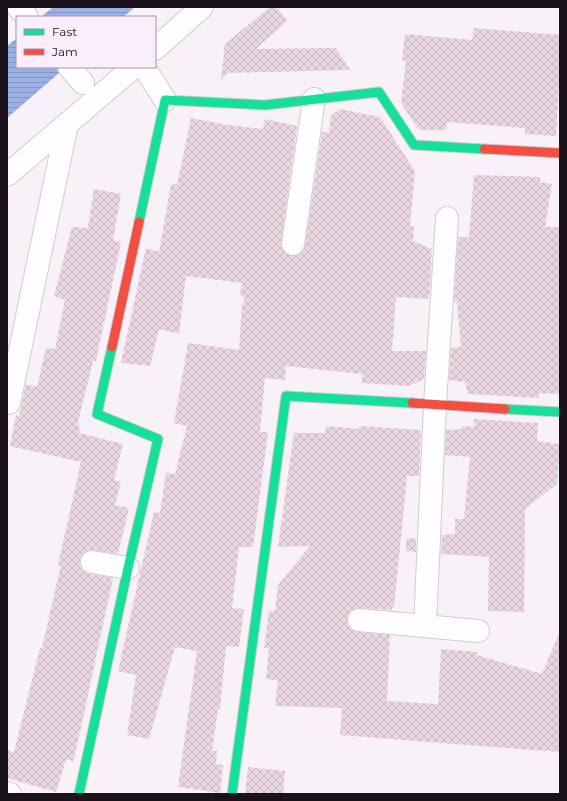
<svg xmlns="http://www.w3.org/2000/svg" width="567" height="801" viewBox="0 0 567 801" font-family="Montserrat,sans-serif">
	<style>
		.water { fill: url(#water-rules) }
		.building { fill: url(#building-cross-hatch) }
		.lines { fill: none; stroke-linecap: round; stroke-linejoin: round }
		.street-casing { stroke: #d1cad1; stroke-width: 24 }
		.fast-casing { stroke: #d1cad1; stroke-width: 11 }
		.jam-casing { stroke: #d1cad1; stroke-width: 11 }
		.street { stroke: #fefdfe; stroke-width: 22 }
		.fast { stroke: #16e098; stroke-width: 9 }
		.jam { stroke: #f24e42; stroke-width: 9 }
	</style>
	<defs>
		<pattern id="water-rules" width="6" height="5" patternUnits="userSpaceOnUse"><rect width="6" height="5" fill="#9db0e6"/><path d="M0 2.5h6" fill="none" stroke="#8796c5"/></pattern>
		<pattern id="building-cross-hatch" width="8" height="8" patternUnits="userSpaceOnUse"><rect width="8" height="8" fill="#ead6e0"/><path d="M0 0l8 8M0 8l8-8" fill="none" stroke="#c8b7c0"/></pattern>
	</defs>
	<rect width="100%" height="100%" fill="#f8f2f8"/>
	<path class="water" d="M 53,7 L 135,7 L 123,17 L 41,17 Z
		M 17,38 L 17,67 L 66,67 L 7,118 L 7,46 Z"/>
	<path class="building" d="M 270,7 L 277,7 L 287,21 L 256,49 L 336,48 L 350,70 L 228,73 L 221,80 L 225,44 Z
		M 474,28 L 560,35 L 560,70 L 556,136 L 525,134 L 525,128 L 447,122 L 446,130 L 419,130 L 401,103 L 406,61 L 402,60 L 405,34 L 472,40 Z
		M 340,109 L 380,117 L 415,171 L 410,226 L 414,227 L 413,241 L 432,249 L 429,299 L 396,297 L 392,351 L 426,351 L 424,379 L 409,386 L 362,383 L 362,374 L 286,366 L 285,380 L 265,378 L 260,432 L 268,432 L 253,547 L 239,547 L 232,608 L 244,609 L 239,647 L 226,646 L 220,709 L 218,709 L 212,751 L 217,751 L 216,764 L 223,765 L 220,793 L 178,787 L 197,651 L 175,647 L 149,739 L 127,735 L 136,675 L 118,671 L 154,512 L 160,513 L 166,473 L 175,474 L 187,426 L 174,423 L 188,343 L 239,350 L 242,305 L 245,298 L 239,294 L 243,283 L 186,276 L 179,334 L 159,329 L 150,366 L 121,363 L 146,248 L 159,252 L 171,184 L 177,185 L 191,118 L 228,125 L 263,129 L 265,119 L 297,126 L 281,243 L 282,249 L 286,254 L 292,256 L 298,255 L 303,251 L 305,246 L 322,132 L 329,133 L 331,116 Z
		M 474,175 L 540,177 L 540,182 L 552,184 L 545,227 L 560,227 L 560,394 L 539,393 L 539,398 L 468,394 L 465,382 L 449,380 L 451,348 L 461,347 L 457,302 L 454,302 L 458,237 L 469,237 Z
		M 94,189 L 121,194 L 113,240 L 121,242 L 96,361 L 93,361 L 77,426 L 80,426 L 79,433 L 123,444 L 114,480 L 121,482 L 115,505 L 129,508 L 118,554 L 94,550 L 88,550 L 83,554 L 80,560 L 80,567 L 84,572 L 90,574 L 113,578 L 75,755 L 73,761 L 66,759 L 56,792 L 7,778 L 7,750 L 14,752 L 40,648 L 42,648 L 61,565 L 58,565 L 81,462 L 10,446 L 16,415 L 19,416 L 26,384 L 37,387 L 46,348 L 55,349 L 65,300 L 54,296 L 72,227 L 88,228 Z
		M 473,419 L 538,423 L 537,441 L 560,444 L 557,484 L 525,509 L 524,612 L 488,611 L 489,557 L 441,554 L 442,535 L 455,534 L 455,519 L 464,519 L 470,457 L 445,455 L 446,430 L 462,429 L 462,426 L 475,427 Z
		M 326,426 L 359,429 L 359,426 L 421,430 L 419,476 L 407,476 L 394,607 L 392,607 L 392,610 L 360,608 L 354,609 L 349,612 L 347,618 L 348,626 L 352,630 L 358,632 L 390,635 L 387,701 L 438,704 L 441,649 L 477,652 L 477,655 L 542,674 L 560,631 L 560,752 L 340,735 L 342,708 L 275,706 L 278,680 L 266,679 L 269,648 L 264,648 L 269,611 L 275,611 L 278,585 L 310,546 L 278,547 L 294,433 L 325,433 Z
		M 416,538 L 416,552 L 406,551 L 406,539 Z
		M 248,767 L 285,771 L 283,794 L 245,794 Z"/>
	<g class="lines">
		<g class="street-casing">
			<path id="street" d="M 18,7 L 27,17
				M 155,49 L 202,7
				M 69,67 L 83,83
				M 144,67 L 165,100
				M 7,175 L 134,67
				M 293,244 L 314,99
				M 9,403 L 67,124
				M 92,562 L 128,568
				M 359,620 L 478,631
				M 425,626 L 435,405 L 447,218
				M 7,793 L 10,794"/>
		</g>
		<g class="fast-casing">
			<path id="fast" d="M 139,222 L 165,100 L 265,105 L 379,92 L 414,145 L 484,149
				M 505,409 L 560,412
				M 79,794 L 128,568 L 158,439 L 97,414 L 112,347
				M 232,794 L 286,396 L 412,403"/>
		</g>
		<g class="jam-casing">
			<path id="jam" d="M 484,149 L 560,153
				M 112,347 L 139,222
				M 412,403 L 505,409"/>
		</g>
		<use href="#street" class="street"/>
		<use href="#fast" class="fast"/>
		<use href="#jam" class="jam"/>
	</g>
	<rect width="567" height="801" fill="none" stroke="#1b131b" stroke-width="16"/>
	<rect x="16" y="16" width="140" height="52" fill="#fbeefc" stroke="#a196a2"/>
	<rect x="24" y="29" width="20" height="6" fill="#16e098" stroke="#a196a2"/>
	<text x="52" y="36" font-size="12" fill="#1b131b">Fast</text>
	<rect x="24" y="49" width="20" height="6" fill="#f24e42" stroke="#a196a2"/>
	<text x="52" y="56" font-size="12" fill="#1b131b">Jam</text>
</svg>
